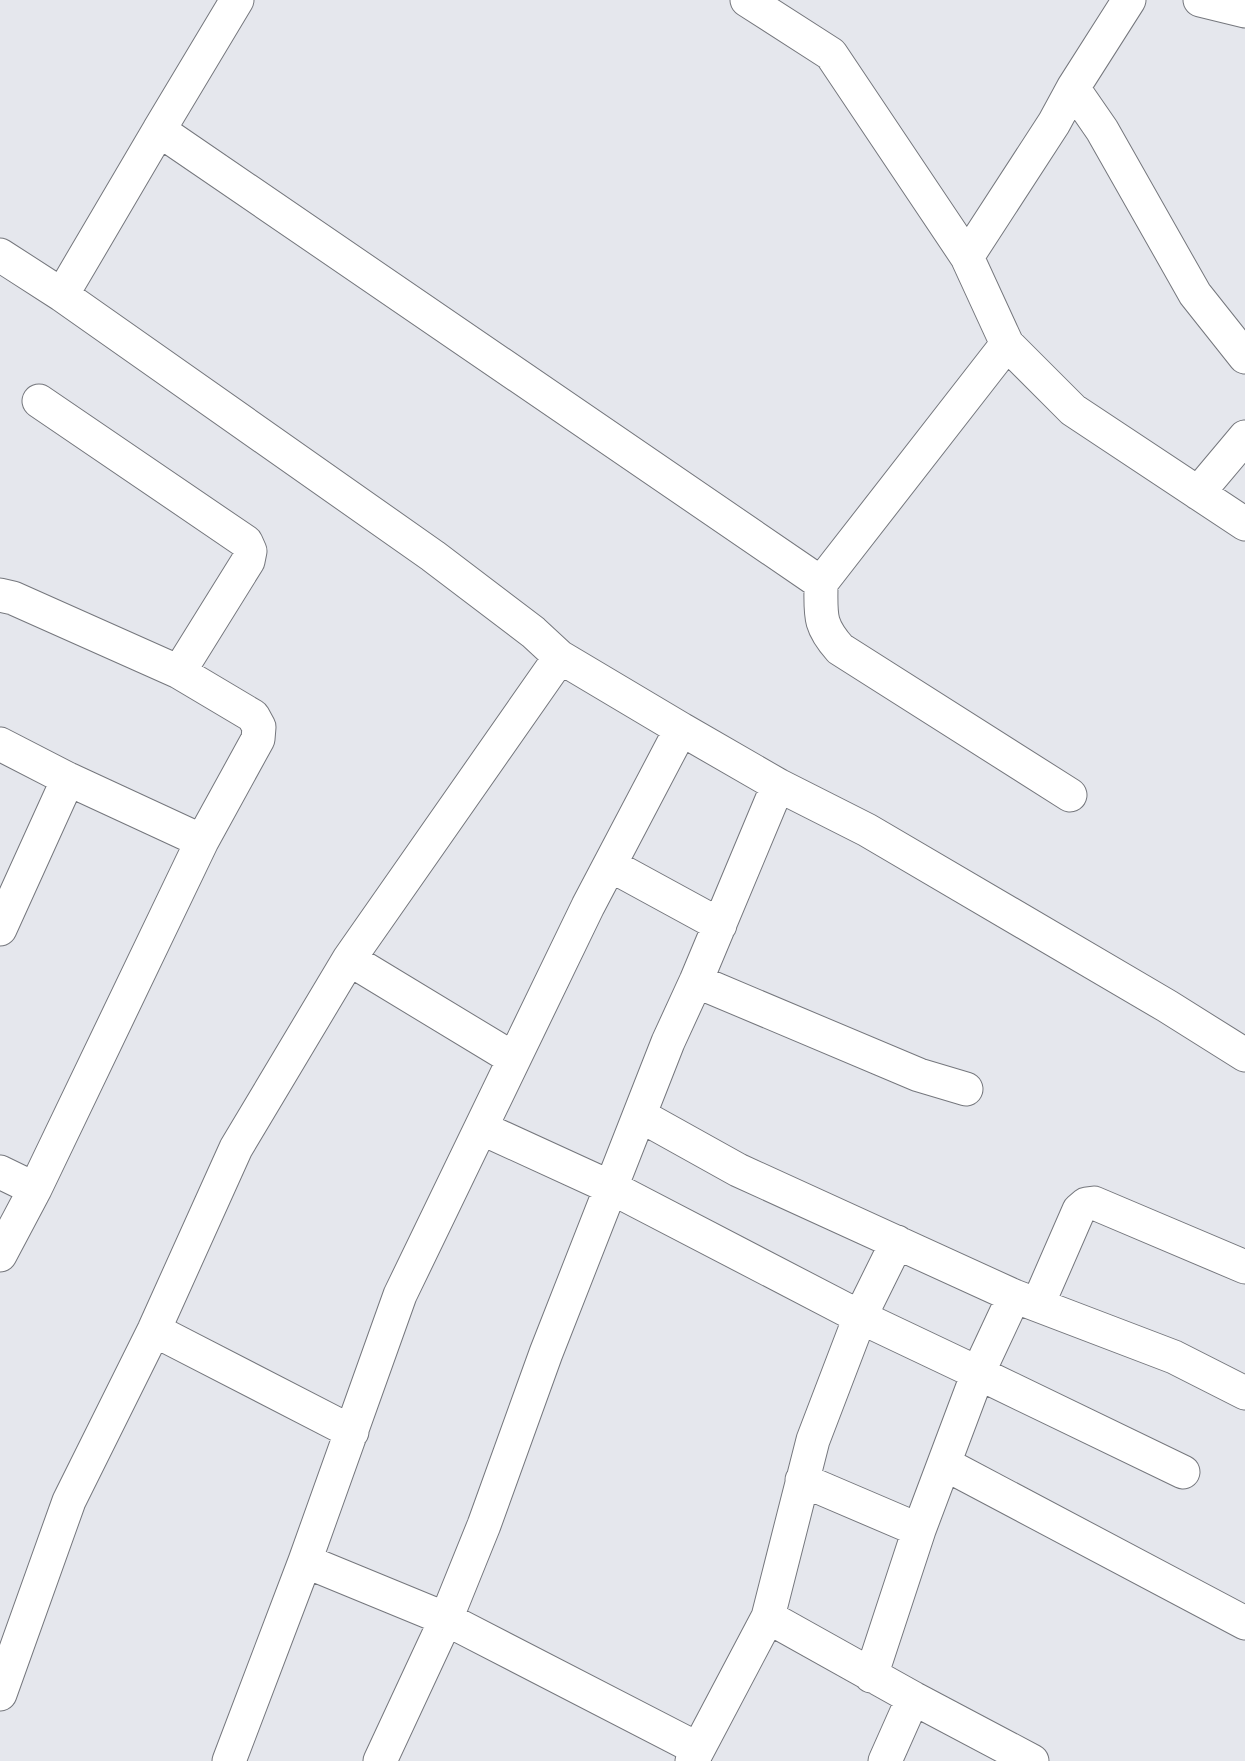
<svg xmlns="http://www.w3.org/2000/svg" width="1245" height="1761" viewBox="0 0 1245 1761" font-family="Mulish,sans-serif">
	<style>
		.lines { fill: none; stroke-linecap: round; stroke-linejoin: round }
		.minor-casing { stroke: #75777d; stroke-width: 35 }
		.minor { stroke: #fff; stroke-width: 33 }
	</style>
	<rect width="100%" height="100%" fill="#e5e7ed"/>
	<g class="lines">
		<g class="minor-casing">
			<path id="minor" d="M 237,0 L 159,130 L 821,583
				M 747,0 L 831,54 L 967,257 L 1007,344 L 1073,410 L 1245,524
				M 1200,0 L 1245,11
				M 1073,88 L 1129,0
				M 0,255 L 62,295 L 433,556 L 533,632 L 560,657 L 681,729 L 588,906 L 400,1295 L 305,1561 L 229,1761
				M 967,257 L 1054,123 L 1073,88 L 1102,130 L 1195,294 L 1245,357
				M 62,295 L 159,130
				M 1007,344 L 821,583 C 821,615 818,624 840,649 L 1070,795
				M 39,401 L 246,542 L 250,551 L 248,561 L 179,672
				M 1198,493 L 1245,437
				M 0,595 L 13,598 L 179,672 L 253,716 L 259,727 L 258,739 L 202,841 L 35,1189 L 0,1255
				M 681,729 L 778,785
				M 0,744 L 68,779 L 202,841
				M 610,865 L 720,925
				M 0,929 L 68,779
				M 349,959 L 514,1059
				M 696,981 L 919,1075 L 966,1089
				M 641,1116 L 738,1170 L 1014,1296 L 1174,1357 L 1245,1393
				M 481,1128 L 612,1188 L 860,1317 L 978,1373 L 919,1530 L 871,1676
				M 0,1172 L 35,1189
				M 1014,1296 L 978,1373 L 1183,1472
				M 1038,1304 L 1079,1210 L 1086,1204 L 1094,1203 L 1245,1267
				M 154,1330 L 352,1432
				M 945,1464 L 1245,1623
				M 802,1480 L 919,1530
				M 305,1561 L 446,1619 L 698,1749
				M 768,1617 L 913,1698 L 885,1761
				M 0,1694 L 69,1501 L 154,1330 L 236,1148 L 349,959 L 560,657
				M 913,1698 L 1032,1761
				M 380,1761 L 446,1619 L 484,1525 L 546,1353 L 668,1042 L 696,981 L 778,785 L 867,830 L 1167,1006 L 1245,1055
				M 692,1761 L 768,1617 L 813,1440 L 860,1317 L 897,1242"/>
		</g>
		<use href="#minor" class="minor"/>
	</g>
</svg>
